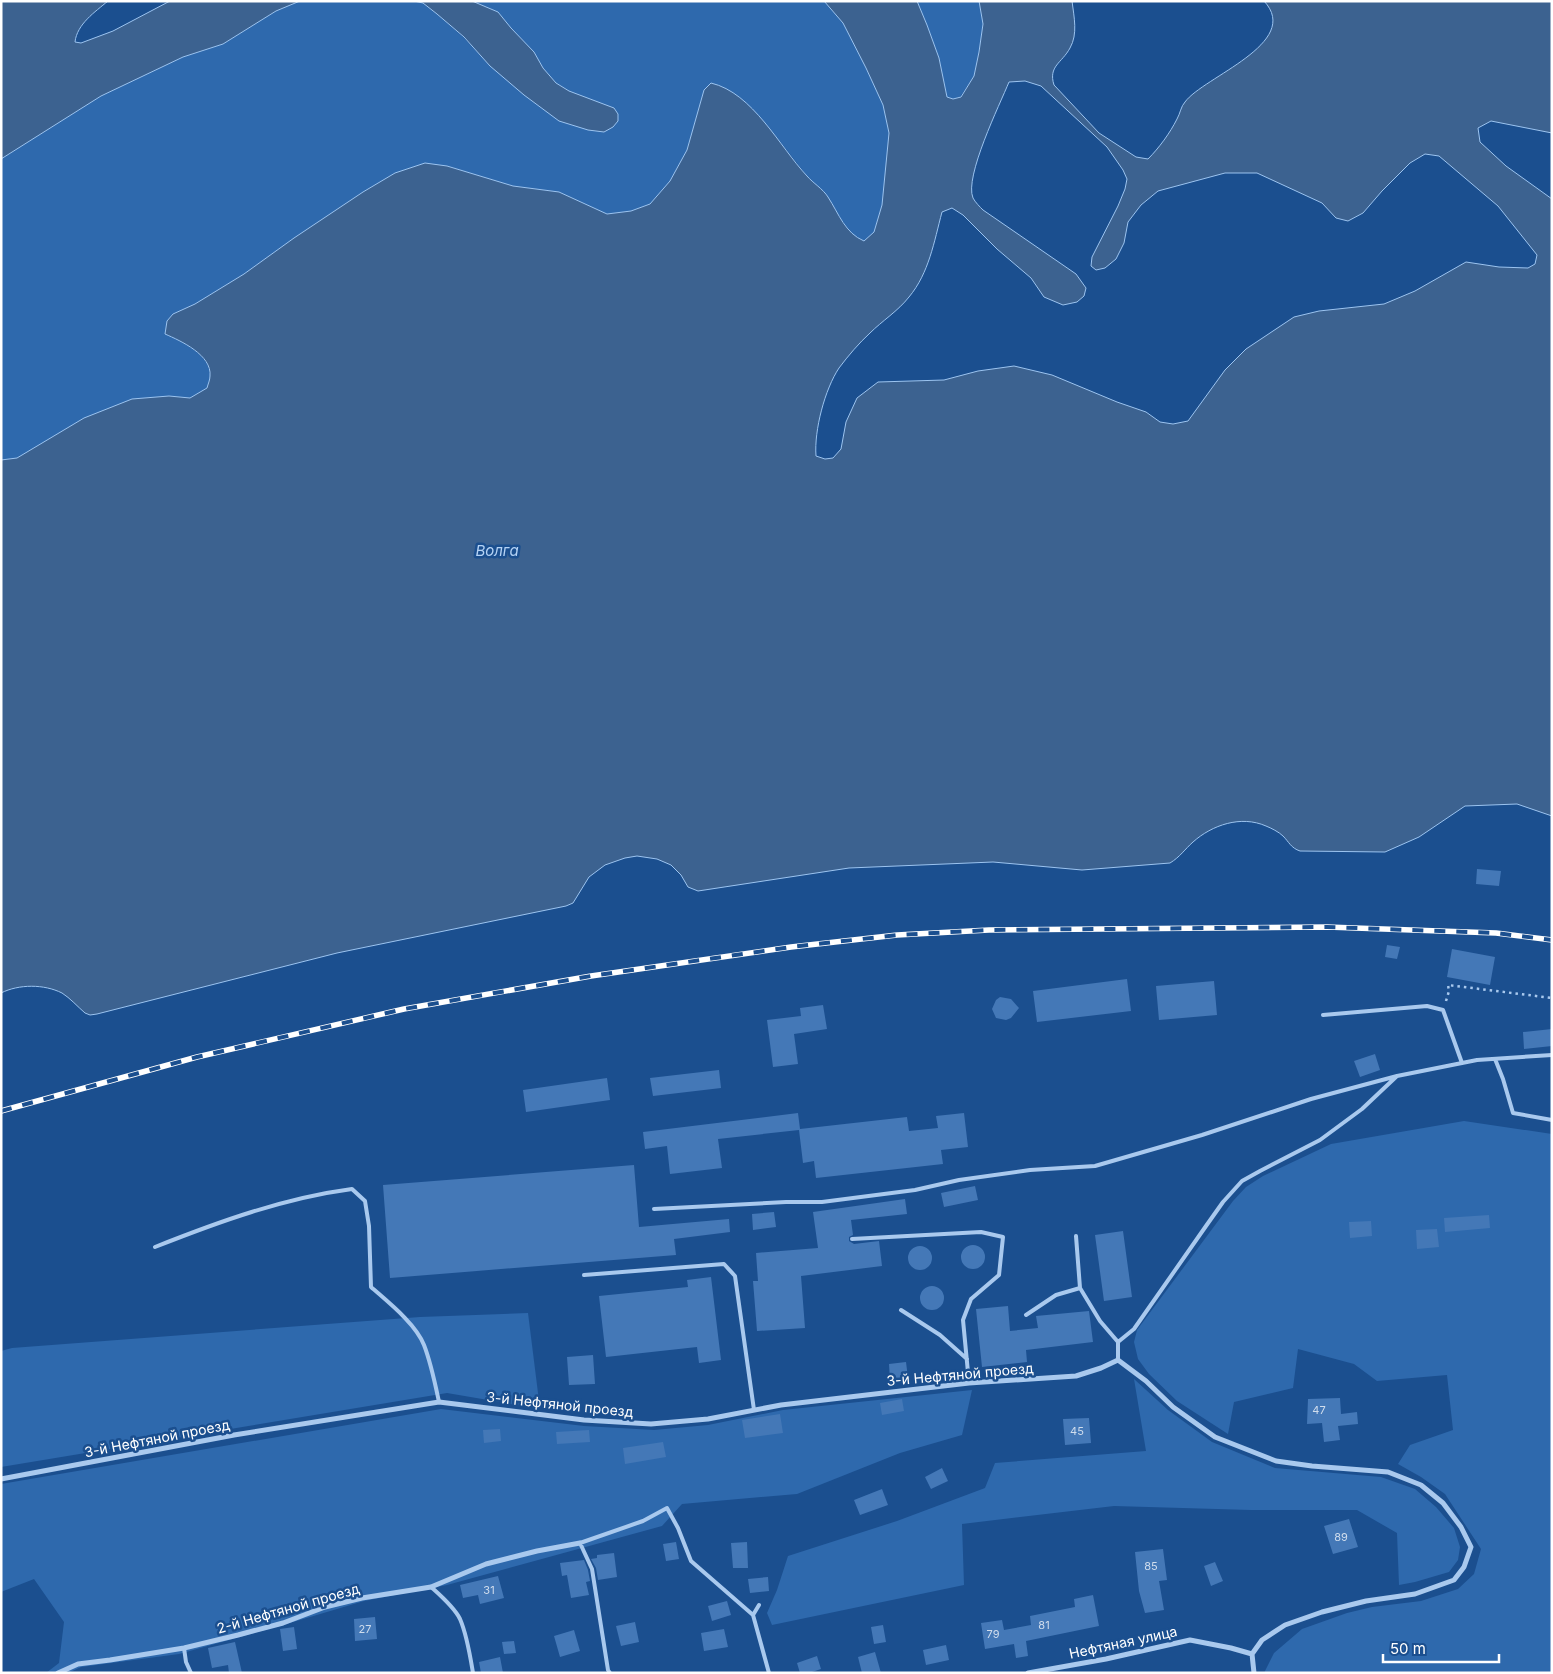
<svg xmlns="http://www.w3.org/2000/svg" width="1553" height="1674" viewBox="0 0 1553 1674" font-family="Inter,sans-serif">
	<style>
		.green { fill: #2e69ad }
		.water { fill: #3c6290; stroke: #9cc4f0; fill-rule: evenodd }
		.building { fill: #4478b7 }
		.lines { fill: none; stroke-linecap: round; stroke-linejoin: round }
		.path { stroke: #a9c9ee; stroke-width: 2.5; stroke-dasharray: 2.5 4; stroke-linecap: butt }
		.service { stroke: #a9c9ee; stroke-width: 4 }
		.minor { stroke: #a9c9ee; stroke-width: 5 }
		.rail-casing { stroke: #fff; stroke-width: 5.5 }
		.rail { stroke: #1b4f8f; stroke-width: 4; stroke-dasharray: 11; stroke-linecap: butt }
		.labels { text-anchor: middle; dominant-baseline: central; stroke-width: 5; stroke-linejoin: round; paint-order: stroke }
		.number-label { font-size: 11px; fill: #d0dded }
		.street-label { font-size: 14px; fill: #fff; stroke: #1b4f8f }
		.water-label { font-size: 15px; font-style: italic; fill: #b5d3f5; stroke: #1b4f8f }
	</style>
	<rect width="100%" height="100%" fill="#1b4f8f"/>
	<path class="green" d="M 300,1 L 414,1 L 423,3 L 437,14 L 463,37 L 490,66 L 569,91 L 556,83 L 543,68 L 534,52 L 511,28 L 498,12 L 472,1 L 824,1 L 843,23 L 866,68 L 883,105 L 889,133 L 882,205 L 874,232 L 864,241 L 854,237 L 841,219 L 827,196 L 807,176 L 767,125 L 704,90 L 687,150 L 670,181 L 650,204 L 631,211 L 607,214 L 559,192 L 513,186 L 447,166 L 395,173 L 363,192 L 294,238 L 244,274 L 195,304 L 173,314 L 167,321 L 165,334 C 181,341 211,355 210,376 C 210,380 208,384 207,388 L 190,398 L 169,396 L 49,440 L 17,458 L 1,460 L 1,159 L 101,96 L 183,57 L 223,44 L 276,11 Z
		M 917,1 L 979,1 L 983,24 L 979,52 L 974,76 L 960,97 L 953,99 L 947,97 L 939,58 L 927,25 Z
		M 1464,1121 L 1552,1134 L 1552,1673 L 1264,1673 L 1274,1653 L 1302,1629 L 1347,1613 L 1372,1607 L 1421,1601 L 1458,1589 L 1474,1574 L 1481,1549 L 1445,1494 L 1421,1477 L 1398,1464 L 1410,1445 L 1453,1430 L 1447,1375 L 1377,1381 L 1354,1364 L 1298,1349 L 1293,1388 L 1234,1402 L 1228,1434 L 1177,1401 L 1149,1374 L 1138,1359 L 1134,1342 L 1137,1330 L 1233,1201 L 1246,1187 L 1263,1176 L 1331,1144 Z
		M 528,1313 L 540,1409 L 447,1393 L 1,1467 L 1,1351 L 12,1348 L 420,1317 Z
		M 1134,1379 L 1168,1410 L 1212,1442 L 1275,1468 L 1381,1477 L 1415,1489 L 1436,1507 L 1454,1528 L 1460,1547 L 1458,1560 L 1449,1572 L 1415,1582 L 1399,1585 L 1397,1533 L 1357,1510 L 1251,1510 L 1114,1506 L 962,1524 L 964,1585 L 772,1625 L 767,1613 L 777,1590 L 788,1556 L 897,1521 L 985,1488 L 995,1463 L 1146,1451 Z
		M 972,1390 L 962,1435 L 900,1453 L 797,1494 L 682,1504 L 662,1526 L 447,1585 L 364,1601 L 283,1625 L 179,1654 L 81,1667 L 68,1673 L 46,1673 L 59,1663 L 64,1622 L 34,1579 L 1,1592 L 1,1484 L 441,1409 L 584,1426 L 654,1430 L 708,1425 L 783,1410 Z"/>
	<path class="water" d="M 1,1 L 108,1 C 95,12 77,24 75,42 L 81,43 L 113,31 L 170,1 L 300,1 L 276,11 L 223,44 L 183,57 L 101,96 L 1,159 Z
		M 414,1 L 472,1 L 498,12 L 511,28 L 534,52 L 543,68 L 556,83 L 569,91 L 614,108 L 618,114 L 618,121 L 613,127 L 604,132 L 588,130 L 559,121 L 524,95 L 490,66 L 464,37 L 437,14 L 423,3 Z
		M 824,1 L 917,1 L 927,25 L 939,58 L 947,97 L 953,99 L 961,97 L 974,76 L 979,52 L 983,24 L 979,1 L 1072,1 C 1074,17 1078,34 1070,48 C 1062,63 1048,66 1054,85 L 1099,133 L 1136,157 L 1148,159 C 1159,148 1170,133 1177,119 C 1180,114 1181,106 1185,102 C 1203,77 1303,43 1264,1 L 1552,1 L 1552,133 L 1491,121 L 1478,128 L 1480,142 L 1506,166 L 1552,199 L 1552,816 L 1517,804 L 1465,806 L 1419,837 L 1385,852 L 1300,851 C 1291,848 1289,842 1283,836 C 1279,832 1271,828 1266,826 C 1241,815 1212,825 1193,842 C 1185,849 1180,857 1170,863 L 1082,870 L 993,862 L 849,868 L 698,891 L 688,887 L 681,875 L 671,865 L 657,859 L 637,856 L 625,858 L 605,865 L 589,877 L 573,903 L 566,906 L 337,953 L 97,1014 L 90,1015 L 85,1013 C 78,1007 70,998 62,993 C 44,984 19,984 1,993 L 1,460 L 17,458 L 84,418 L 132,399 L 169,396 L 190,398 L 207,388 C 208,384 210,380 210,376 C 212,355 181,341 165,334 L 167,321 L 173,314 L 195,304 L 244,274 L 294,238 L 363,192 L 395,173 L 425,163 L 447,166 L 513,186 L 559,192 L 607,214 L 631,211 L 650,204 L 670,181 L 687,150 L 704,90 L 711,83 C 753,93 779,146 807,176 C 813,183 823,189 828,197 C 839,214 845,233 864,241 L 874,232 L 882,205 L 889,133 L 883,105 L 866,68 L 843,23 ZM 1025,81 L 1041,86 L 1107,147 L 1123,170 L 1127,179 L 1125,189 L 1118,206 L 1092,257 L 1091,266 L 1096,270 L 1105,268 L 1116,259 L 1124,243 L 1128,222 L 1141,205 L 1158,191 L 1225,173 L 1257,173 L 1322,203 L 1336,218 L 1348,221 L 1363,213 L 1382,191 L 1410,163 L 1425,154 L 1439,156 L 1498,206 L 1537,255 L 1535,264 L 1528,268 L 1499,267 L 1466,262 L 1415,291 L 1384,304 L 1319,311 L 1294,317 L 1246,349 L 1225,370 L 1188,421 L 1173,424 L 1160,422 L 1146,412 L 1117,402 L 1052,375 L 1014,366 L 978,371 L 944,380 L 878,382 L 857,398 L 846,422 L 841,449 L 833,458 L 825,459 L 816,456 C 814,430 825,389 839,368 C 848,356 859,343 870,333 C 882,321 898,311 909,297 C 929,273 934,242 942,212 L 952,208 L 963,215 L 997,249 L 1031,278 L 1044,297 L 1063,305 L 1077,302 L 1084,296 L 1086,288 L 1076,274 L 983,210 C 980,207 975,202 973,198 C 964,177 1000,104 1009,82 Z"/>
	<path class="building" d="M 1477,869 L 1501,871 L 1499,886 L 1476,884 Z
		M 1387,945 L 1400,947 L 1397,959 L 1385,957 Z
		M 1452,949 L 1495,957 L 1490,985 L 1447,977 Z
		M 1127,979 L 1131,1011 L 1037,1022 L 1033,991 Z
		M 1214,981 L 1217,1015 L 1159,1020 L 1156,986 Z
		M 1000,997 L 1011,999 L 1019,1008 L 1011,1018 L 1006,1020 L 996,1018 L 992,1009 L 996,1000 Z
		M 823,1005 L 827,1029 L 794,1034 L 798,1064 L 773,1067 L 767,1020 L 801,1016 L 800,1008 Z
		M 1552,1029 L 1552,1046 L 1524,1049 L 1523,1032 Z
		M 1375,1054 L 1380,1070 L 1360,1077 L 1354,1061 Z
		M 719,1070 L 721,1088 L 653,1096 L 650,1078 Z
		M 607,1078 L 610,1100 L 526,1112 L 523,1090 Z
		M 798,1113 L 800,1129 L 907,1117 L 909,1131 L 938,1128 L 936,1116 L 964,1113 L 968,1147 L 941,1150 L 943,1164 L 816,1178 L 814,1161 L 803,1163 L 799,1130 L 718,1139 L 722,1168 L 670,1174 L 667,1146 L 645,1149 L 643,1132 Z
		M 634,1165 L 639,1227 L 729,1219 L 730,1232 L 674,1239 L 676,1255 L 390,1278 L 383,1185 Z
		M 975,1186 L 978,1200 L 944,1207 L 941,1193 Z
		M 905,1199 L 907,1214 L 851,1220 L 853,1235 L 849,1237 L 849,1241 L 854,1244 L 879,1241 L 882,1266 L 801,1276 L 805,1328 L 757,1331 L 753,1281 L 758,1281 L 756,1253 L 818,1248 L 813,1212 Z
		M 774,1212 L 776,1227 L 753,1230 L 752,1214 Z
		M 1489,1215 L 1490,1228 L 1445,1232 L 1444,1218 Z
		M 1371,1221 L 1372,1236 L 1350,1238 L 1349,1222 Z
		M 1437,1229 L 1439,1247 L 1417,1249 L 1416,1230 Z
		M 1123,1231 L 1132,1297 L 1104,1301 L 1095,1235 Z
		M961 1257a12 12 0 1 1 24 0a12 12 0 1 1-24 0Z
		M908 1258a12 12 0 1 1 24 0a12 12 0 1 1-24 0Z
		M 711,1277 L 721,1360 L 699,1363 L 697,1347 L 606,1357 L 599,1296 L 688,1287 L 687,1280 Z
		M920 1298a12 12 0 1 1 24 0a12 12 0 1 1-24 0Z
		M 1008,1306 L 1010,1331 L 1038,1328 L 1036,1316 L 1089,1311 L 1093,1342 L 1026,1350 L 1027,1362 L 982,1367 L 976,1309 Z
		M 593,1355 L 595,1384 L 569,1385 L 567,1357 Z
		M 906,1362 L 908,1378 L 890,1380 L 889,1364 Z
		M 1340,1398 L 1341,1414 L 1357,1412 L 1358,1424 L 1338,1426 L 1340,1440 L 1324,1442 L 1322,1423 L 1307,1424 L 1308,1399 Z
		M 902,1399 L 904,1411 L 882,1415 L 880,1403 Z
		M 780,1414 L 783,1433 L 745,1438 L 742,1420 Z
		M 1089,1418 L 1091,1443 L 1065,1445 L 1063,1419 Z
		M 500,1429 L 501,1441 L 484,1443 L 483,1430 Z
		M 589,1430 L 590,1442 L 557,1444 L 556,1432 Z
		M 663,1442 L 666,1457 L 625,1464 L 623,1448 Z
		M 942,1468 L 948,1481 L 931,1489 L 925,1477 Z
		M 882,1489 L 888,1505 L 860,1515 L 854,1500 Z
		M 1349,1519 L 1358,1547 L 1333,1554 L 1324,1526 Z
		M 676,1542 L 679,1559 L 666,1561 L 663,1544 Z
		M 747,1542 L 748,1568 L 733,1568 L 731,1543 Z
		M 1163,1549 L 1167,1580 L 1159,1581 L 1164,1610 L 1145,1613 L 1139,1591 L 1135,1552 Z
		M 614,1553 L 617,1577 L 598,1580 L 596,1568 L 591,1559 L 597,1558 L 597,1555 Z
		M 584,1560 L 588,1570 L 590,1581 L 586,1582 L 589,1595 L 571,1598 L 567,1575 L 562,1576 L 560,1563 Z
		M 1215,1562 L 1223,1581 L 1211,1586 L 1204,1566 Z
		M 498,1576 L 504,1598 L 480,1604 L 478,1595 L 463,1598 L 460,1585 Z
		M 768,1577 L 769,1591 L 750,1593 L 748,1579 Z
		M 1093,1595 L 1099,1626 L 1026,1641 L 1028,1656 L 1016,1658 L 1014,1644 L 985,1649 L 981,1623 L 1002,1620 L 1004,1630 L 1031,1625 L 1030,1616 L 1075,1607 L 1074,1599 Z
		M 727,1601 L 731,1615 L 712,1621 L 708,1606 Z
		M 375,1617 L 377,1639 L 355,1641 L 354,1619 Z
		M 635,1622 L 639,1642 L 621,1646 L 616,1626 Z
		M 883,1625 L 886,1642 L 874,1644 L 871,1627 Z
		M 294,1627 L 297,1649 L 283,1651 L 280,1629 Z
		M 724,1629 L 728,1647 L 704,1651 L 701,1633 Z
		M 574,1630 L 580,1651 L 560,1657 L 554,1636 Z
		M 514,1641 L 516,1653 L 504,1654 L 502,1642 Z
		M 235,1642 L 242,1673 L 229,1673 L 228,1665 L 212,1668 L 208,1648 Z
		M 946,1645 L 949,1660 L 926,1665 L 923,1650 Z
		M 875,1652 L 881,1673 L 862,1673 L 858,1657 Z
		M 817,1656 L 821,1669 L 809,1673 L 800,1673 L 797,1663 Z
		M 500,1657 L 503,1673 L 481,1673 L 479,1662 Z"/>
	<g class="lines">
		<path class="path" d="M 1446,1001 L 1449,991 L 1448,985 L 1552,998"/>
		<path class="service" d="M 1323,1015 L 1427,1006 L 1443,1010 L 1462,1063
			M 1495,1059 L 1503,1079 L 1513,1113 L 1552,1120
			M 654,1209 L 786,1202 L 822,1202 L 915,1190 L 959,1180 L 1030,1170 L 1095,1166 L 1202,1135 L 1311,1099 L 1397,1076
			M 1076,1236 L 1080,1288 L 1100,1321 L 1118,1342
			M 852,1239 L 981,1232 L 1003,1237 L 999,1275 L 971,1299 L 963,1320 L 969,1383
			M 155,1247 C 218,1222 284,1198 352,1189 L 365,1201 L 369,1226 L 371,1287 C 388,1302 416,1324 424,1345 C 431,1363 435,1383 439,1402
			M 584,1275 L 724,1264 L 735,1276 L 754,1410
			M 901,1310 L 940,1335 L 967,1359
			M 1026,1315 L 1056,1295 L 1080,1288
			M 1118,1360 L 1118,1342 L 1134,1329 L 1206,1226 L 1223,1202 L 1242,1181 L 1260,1171 L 1320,1140 L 1362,1109 L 1397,1076 L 1477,1060 L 1552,1055
			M 431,1587 C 441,1596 454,1607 460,1619 C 467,1635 470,1655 473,1673
			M 759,1605 L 753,1615 L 769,1673
			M 184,1648 L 186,1662 L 191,1673
			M 610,1673 L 608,1670 L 592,1569 L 580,1543 L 643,1521 L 667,1508 L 678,1528 L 691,1561 L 753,1615"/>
		<path class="minor" d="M 1,1479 L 234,1435 L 439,1402 L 584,1420 L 651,1424 L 708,1419 L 781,1405 L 969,1383 L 1076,1376 L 1101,1368 L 1118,1360 L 1146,1381 L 1173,1407 L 1215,1437 L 1276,1461 L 1312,1466 L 1388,1472 L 1421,1485 L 1443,1503 L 1461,1527 L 1471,1547 L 1464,1567 L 1454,1580 L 1415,1594 L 1366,1601 L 1322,1612 L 1285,1625 L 1262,1640 L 1252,1654 L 1254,1673
			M 58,1673 L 78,1664 L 110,1660 L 184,1648 L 238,1635 L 283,1623 L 325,1607 L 362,1598 L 431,1587 L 486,1564 L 537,1551 L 580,1543
			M 1028,1673 L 1106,1659 L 1190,1640 L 1231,1648 L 1252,1654"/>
		<g class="rail-casing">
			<path id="rail" d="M 1,1111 L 197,1057 L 404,1009 L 591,976 L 791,947 L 897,935 L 989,930 L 1327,927 L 1496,933 L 1552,940"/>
		</g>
		<use href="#rail" class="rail"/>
	</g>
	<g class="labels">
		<g class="number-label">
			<text x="1319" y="1410">47</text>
			<text x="1077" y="1431">45</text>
			<text x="1341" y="1537">89</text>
			<text x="1151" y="1566">85</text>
			<text x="489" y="1590">31</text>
			<text x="1044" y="1625">81</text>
			<text x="365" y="1629">27</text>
			<text x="993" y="1634">79</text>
		</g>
		<g class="street-label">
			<text transform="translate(960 1374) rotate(-5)">3-й Нефтяной проезд</text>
			<text transform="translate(560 1404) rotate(6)">3-й Нефтяной проезд</text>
			<text transform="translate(157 1438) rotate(-11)">3-й Нефтяной проезд</text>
			<text transform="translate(288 1608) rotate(-16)">2-й Нефтяной проезд</text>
			<text transform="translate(1123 1642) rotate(-12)">Нефтяная улица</text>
		</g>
		<g class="water-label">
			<text x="497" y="550">Волга</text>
		</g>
	</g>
	<rect width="1553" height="1674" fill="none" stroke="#ffffff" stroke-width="5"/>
	<path d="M1383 1654v8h116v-8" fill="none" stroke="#ffffff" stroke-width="2.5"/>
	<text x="1390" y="1654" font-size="15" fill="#ffffff" stroke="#1b4f8f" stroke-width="4" paint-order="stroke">50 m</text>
</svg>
